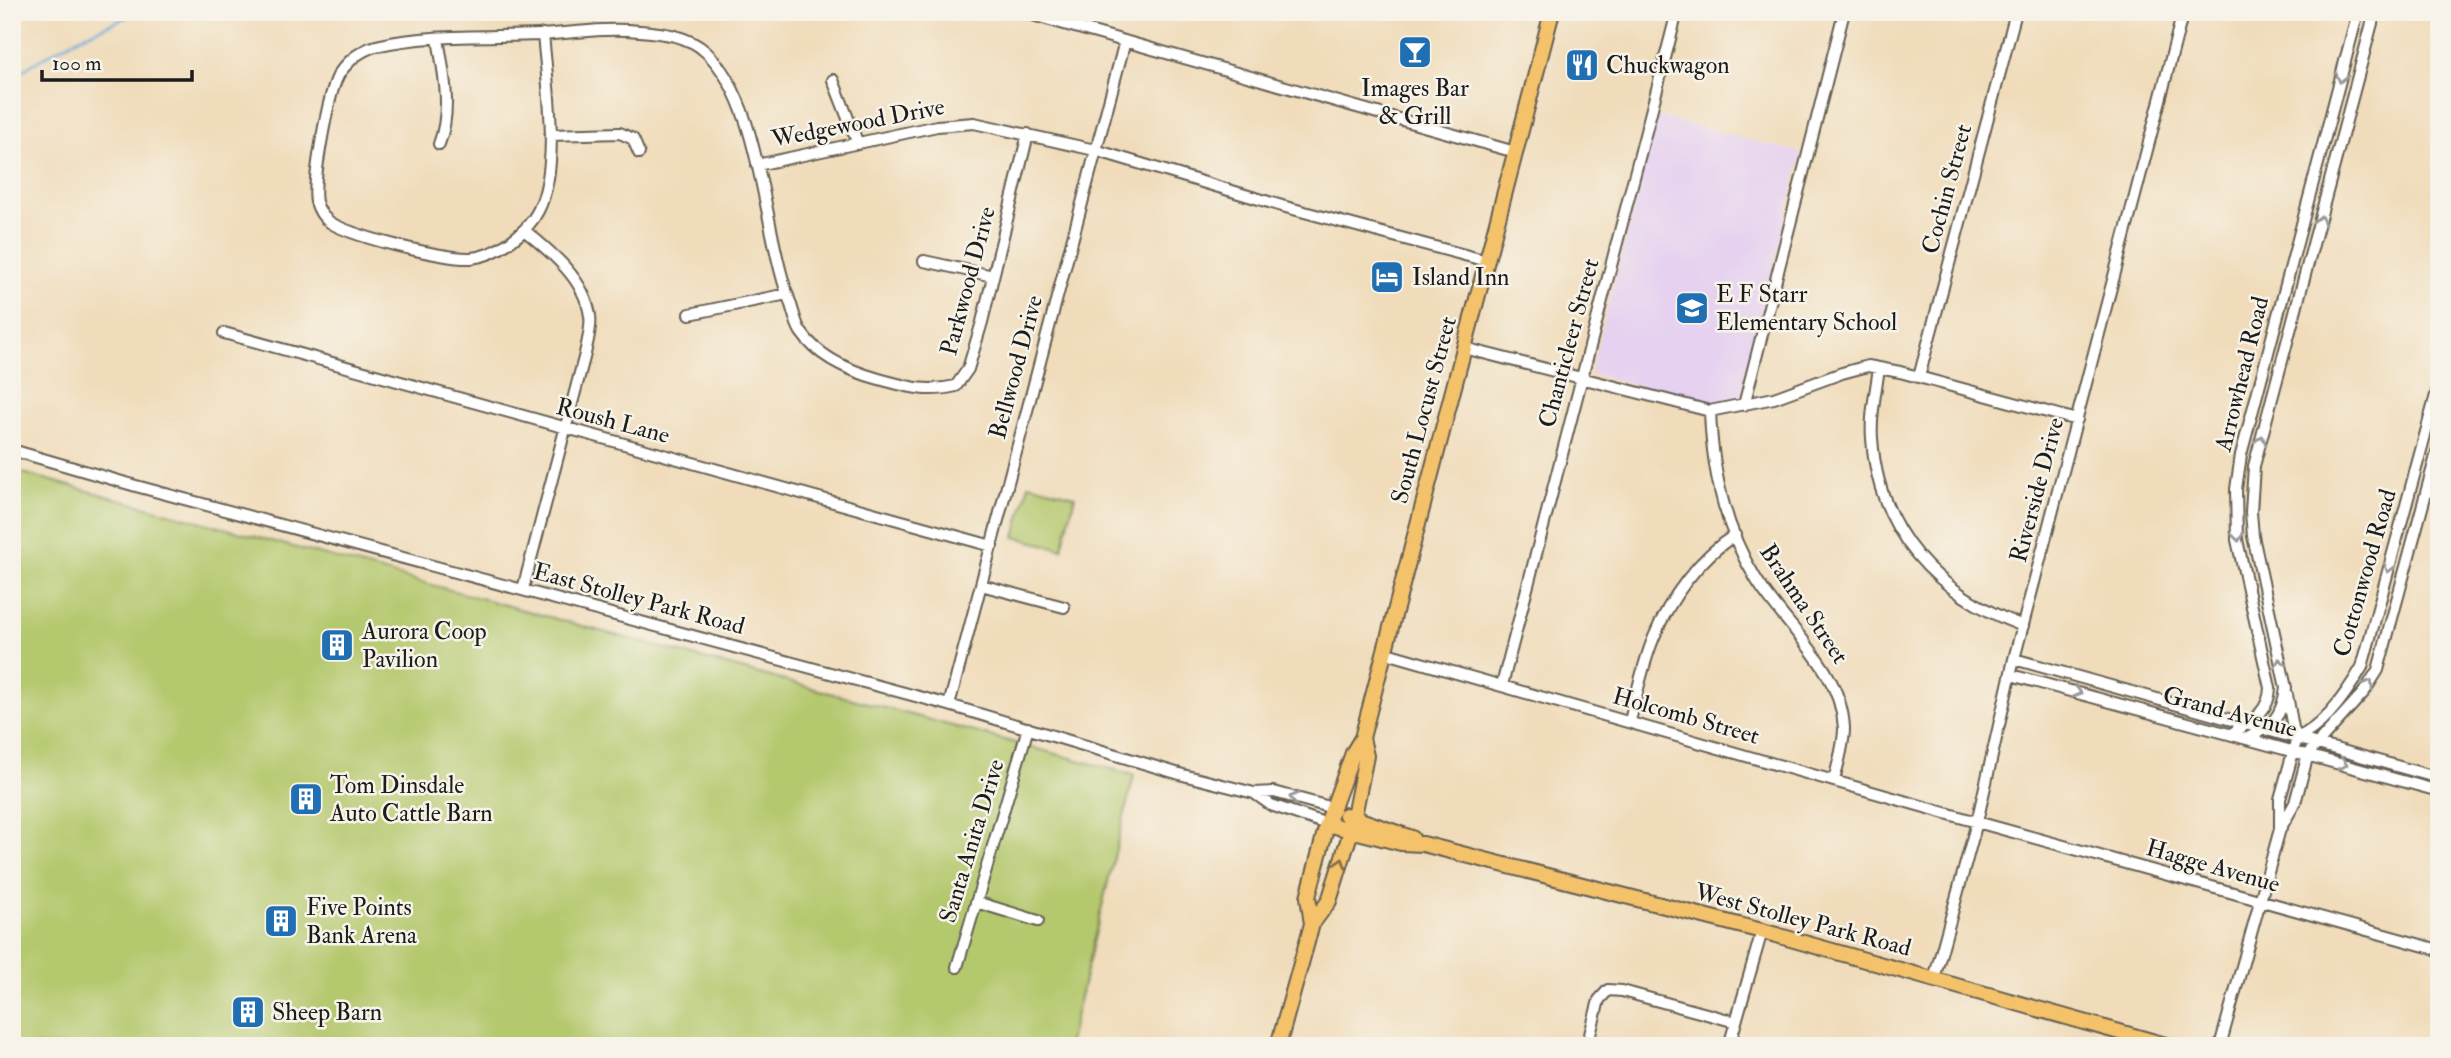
<svg xmlns="http://www.w3.org/2000/svg" width="2451" height="1058" viewBox="0 0 2451 1058" font-family="'IM FELL Double Pica',serif">
	<style>
		.built { fill: #e6d2f0 }
		.green { fill: #b4c86d; stroke: #687244; stroke-width: 2 }
		.lines { fill: none; stroke-linecap: round; stroke-linejoin: round }
		.stream { stroke: #63a9d9; stroke-width: 2.5 }
		.minor-casing { stroke: #665f53; stroke-width: 14 }
		.major-casing { stroke: #665f53; stroke-width: 18 }
		.minor { stroke: #fff; stroke-width: 10 }
		.major { stroke: #f4c26a; stroke-width: 14 }
		.oneway { stroke: #999 }
		.oneway2 { stroke: #886f43 }
		.labels { text-anchor: middle; dominant-baseline: central; stroke-width: 5; stroke-linejoin: round; paint-order: stroke }
		.poi-label { font-size: 24px; fill: #1c1c1c; stroke: #f7f3e8; text-anchor: start }
		.street-label { font-size: 24px; fill: #1c1c1c; stroke: #f7f3e8 }
	</style>
	<rect width="100%" height="100%" fill="#f7f3e8"/>
	<filter id="ink" filterUnits="userSpaceOnUse"><feTurbulence type="fractalNoise" baseFrequency=".0143" numOctaves="2"/><feDisplacementMap in="SourceGraphic" scale="14" xChannelSelector="R" yChannelSelector="G"/><feConvolveMatrix kernelMatrix="1 2 1 2 8 2 1 2 1" color-interpolation-filters="sRGB"/></filter>
	<filter id="wash" filterUnits="userSpaceOnUse"><feTurbulence type="fractalNoise" baseFrequency=".00686" numOctaves="4" result="noise"/><feDisplacementMap in="SourceGraphic" scale="28" xChannelSelector="R" yChannelSelector="G"/><feGaussianBlur stdDeviation="1.57" result="paint"/><feColorMatrix in="noise" values="0 0 0 0 0 0 0 0 0 0 0 0 0 0 0 0 0 1.4 0 .05"/><feComposite in="paint" operator="in"/></filter>
	<g filter="url(#wash)">
		<rect width="100%" height="100%" fill="#f0dcba"/>
		<path class="built" d="M 1657,116 L 1802,153 L 1740,400 L 1705,403 L 1590,374 Z"/>
		<path class="green" d="M 12,470 L 600,631 L 1134,775 L 1068,1046 L 12,1046 Z
			M 1029,484 L 1075,496 L 1062,549 L 1015,537 Z"/>
		<g class="lines">
			<path class="stream" d="M 12,78 C 55,48 92,30 141,12"/>
		</g>
	</g>
	<g filter="url(#ink)">
		<g class="lines">
			<g class="minor-casing">
				<path id="minor" d="M 1022,12 L 1515,152
					M 543,34 C 547,84 561,166 538,211 C 527,233 496,256 471,258 C 447,260 343,235 327,220 C 322,216 318,208 316,202 C 312,183 328,95 338,76 C 340,71 347,64 351,60 C 357,54 368,48 376,46 C 425,34 488,37 539,35 C 572,33 607,27 639,31 C 662,33 688,35 706,52 C 761,103 763,228 789,299 C 793,309 795,323 801,332 C 819,358 850,371 879,379 C 909,387 925,393 956,386 L 968,369 L 982,322 L 1028,134
					M 438,39 C 444,74 452,110 439,144
					M 833,80 L 858,144
					M 550,135 L 620,133 L 633,139 L 639,153
					M 757,165 L 937,126 L 974,123 L 1095,150 L 1282,206 L 1487,261
					M 924,261 L 993,276
					M 690,314 L 787,294
					M 224,333 L 992,546
					M 1464,348 L 1710,411 L 1774,398 L 1842,373 L 1868,366 L 1900,372 L 2077,420
					M 1879,368 C 1876,391 1870,415 1872,438 C 1878,532 1937,594 2023,626
					M 1919,377 L 2016,12
					M 2439,384 L 2362,667 C 2347,693 2325,726 2297,738 L 2280,799 L 2280,829 L 2295,803 L 2308,754 L 2364,692 L 2378,670 L 2439,445
					M 1744,405 L 1844,12
					M 1710,411 C 1712,469 1725,529 1756,579 C 1785,627 1841,667 1844,728 C 1844,745 1838,764 1834,780
					M 12,450 L 136,486 L 949,705 L 1183,775 L 1254,793 L 1274,792 L 1333,808
					M 981,585 L 1064,607
					M 523,589 L 585,354 C 587,343 592,327 590,316 C 585,279 551,252 524,230
					M 1383,652 L 1977,822 L 2439,950
					M 2014,659 L 2439,778
					M 2011,675 L 2439,791
					M 1502,685 L 1677,12
					M 2287,695 L 2293,728 L 2298,740
					M 949,705 L 1125,41
					M 1630,721 C 1637,693 1643,663 1654,637 C 1670,598 1700,557 1735,535
					M 2231,734 C 2251,721 2269,713 2270,688 L 2237,540 L 2236,489 L 2241,455 L 2358,12
					M 2248,738 C 2273,725 2282,717 2286,688 L 2253,536 L 2251,512 L 2254,466 L 2375,12
					M 1254,793 L 1271,805 L 1327,824
					M 976,902 L 1038,921
					M 957,967 L 1028,728
					M 1934,979 L 1977,822 L 2014,659 L 2183,12
					M 1587,1046 L 1599,1000 L 1608,990 L 1622,991 L 1736,1022
					M 1729,1046 L 1762,931
					M 2220,1046 L 2280,829"/>
			</g>
			<g class="major-casing">
				<path id="major" d="M 1346,815 L 1412,838
					M 1327,824 L 1401,843 L 1423,844 L 1762,931 L 2169,1046
					M 1312,924 L 1308,897 L 1327,824 L 1353,753 L 1362,738 L 1552,12
					M 1278,1046 L 1312,924 L 1329,901 L 1351,831 L 1366,756 L 1362,738"/>
			</g>
			<use href="#minor" class="minor"/>
			<use href="#major" class="major"/>
		</g>
		<defs><path id="oneway-chevron" d="M-2-3.5L2.5 0L-2 3.5" fill="none" stroke-width="1.6" stroke-linecap="round" stroke-linejoin="round" transform="scale(1.75)"/></defs>
		<g class="oneway">
			<use href="#oneway-chevron" transform="translate(2341 78) rotate(105)"/>
			<use href="#oneway-chevron" transform="translate(2320 220) rotate(-75)"/>
			<use href="#oneway-chevron" transform="translate(2261 440) rotate(-75)"/>
			<use href="#oneway-chevron" transform="translate(2238 537) rotate(83)"/>
			<use href="#oneway-chevron" transform="translate(2389 568) rotate(105)"/>
			<use href="#oneway-chevron" transform="translate(2280 663) rotate(-102)"/>
			<use href="#oneway-chevron" transform="translate(2369 684) rotate(-57)"/>
			<use href="#oneway-chevron" transform="translate(2077 692) rotate(15)"/>
			<use href="#oneway-chevron" transform="translate(2343 764) rotate(16)"/>
			<use href="#oneway-chevron" transform="translate(1294 798) rotate(-165)"/>
		</g>
		<use class="oneway2" href="#oneway-chevron" transform="translate(1341 863) rotate(-73)"/>
	</g>
	<defs>
		<g id="bar-square" transform="scale(1.75)"><rect x="-9" y="-9" width="18" height="18" rx="4" fill="#1f6fb2" stroke="#f7f3e8"/><path d="M-6-5H6L.8 .8V4.5H3.5V6h-7V4.5H-.8V.8Z" fill="#fff"/></g>
		<g id="restaurant-square" transform="scale(1.75)"><rect x="-9" y="-9" width="18" height="18" rx="4" fill="#1f6fb2" stroke="#f7f3e8"/><path d="M-5-6h1v4h1v-4h1v4h1v-4h1v5L-1.5 .5V6h-2V.5L-5-1ZM5-6V6H3V1.5H1.5Q1.5-4 5-6Z" fill="#fff"/></g>
		<g id="hotel-square" transform="scale(1.75)"><rect x="-9" y="-9" width="18" height="18" rx="4" fill="#1f6fb2" stroke="#f7f3e8"/><path d="M-6-4.5h1.5V1H6V5H4.5V3h-9V5H-6ZM-4 0a1.8 1.8 0 1 1 3.6 0ZM.5 0V-2.5h3Q6-2.5 6 0Z" fill="#fff"/></g>
		<g id="school-square" transform="scale(1.75)"><rect x="-9" y="-9" width="18" height="18" rx="4" fill="#1f6fb2" stroke="#f7f3e8"/><path d="M0-5L7-2L0 1L-7-2ZM-4 1L0 2.5L4 1V4Q0 6-4 4Z" fill="#fff"/></g>
		<g id="building-square" transform="scale(1.75)"><rect x="-9" y="-9" width="18" height="18" rx="4" fill="#1f6fb2" stroke="#f7f3e8"/><path d="M-4-6H4V6H1V3H-1V6H-4ZM-2.5-4.3h1.7v1.8h-1.7ZM.8-4.3h1.7v1.8H.8ZM-2.5-1h1.7V.8h-1.7ZM.8-1h1.7V.8H.8Z" fill="#fff"/></g>
	</defs>
	<g fill-rule="evenodd">
		<use href="#bar-square" x="1415" y="52"/>
		<use href="#restaurant-square" x="1582" y="65"/>
		<use href="#hotel-square" x="1387" y="277"/>
		<use href="#school-square" x="1692" y="308"/>
		<use href="#building-square" x="337" y="645"/>
		<use href="#building-square" x="306" y="799"/>
		<use href="#building-square" x="281" y="921"/>
		<use href="#building-square" x="248" y="1012"/>
	</g>
	<g class="labels">
		<g class="poi-label">
			<text x="1606" y="65">Chuckwagon</text>
			<text x="1415" y="88" text-anchor="middle">Images Bar<tspan x="1415" dy="28">&amp; Grill</tspan></text>
			<text x="1412" y="277">Island Inn</text>
			<text x="1716" y="294">E F Starr<tspan x="1716" dy="28">Elementary School</tspan></text>
			<text x="362" y="631">Aurora Coop<tspan x="362" dy="28">Pavilion</tspan></text>
			<text x="330" y="785">Tom Dinsdale<tspan x="330" dy="28">Auto Cattle Barn</tspan></text>
			<text x="306" y="907">Five Points<tspan x="306" dy="28">Bank Arena</tspan></text>
			<text x="272" y="1012">Sheep Barn</text>
		</g>
		<g class="street-label">
			<text transform="translate(858 123) rotate(-11)">Wedgewood Drive</text>
			<text transform="translate(1947 189) rotate(-75)">Cochin Street</text>
			<text transform="translate(968 281) rotate(-75)">Parkwood Drive</text>
			<text transform="translate(1569 343) rotate(-75)">Chanticleer Street</text>
			<text transform="translate(1016 367) rotate(-75)">Bellwood Drive</text>
			<text transform="translate(2242 374) rotate(-76)">Arrowhead Road</text>
			<text transform="translate(1424 410) rotate(-75)">South Locust Street</text>
			<text transform="translate(613 421) rotate(15)">Roush Lane</text>
			<text transform="translate(2037 490) rotate(-75)">Riverside Drive</text>
			<text transform="translate(2365 573) rotate(-74)">Cottonwood Road</text>
			<text transform="translate(639 599) rotate(15)">East Stolley Park Road</text>
			<text transform="translate(1804 604) rotate(56)">Brahma Street</text>
			<text transform="translate(2230 712) rotate(15)">Grand Avenue</text>
			<text transform="translate(1686 716) rotate(16)">Holcomb Street</text>
			<text transform="translate(972 841) rotate(-73)">Santa Anita Drive</text>
			<text transform="translate(2213 866) rotate(16)">Hagge Avenue</text>
			<text transform="translate(1803 920) rotate(15)">West Stolley Park Road</text>
		</g>
	</g>
	<rect width="2451" height="1058" fill="none" stroke="#f7f3e8" stroke-width="42"/>
	<path d="M42 70v10h150v-10" fill="none" stroke="#1c1c1c" stroke-width="3.5"/>
	<text x="52" y="70" font-size="21" fill="#1c1c1c" stroke="#f7f3e8" stroke-width="5" paint-order="stroke">100 m</text>
</svg>
